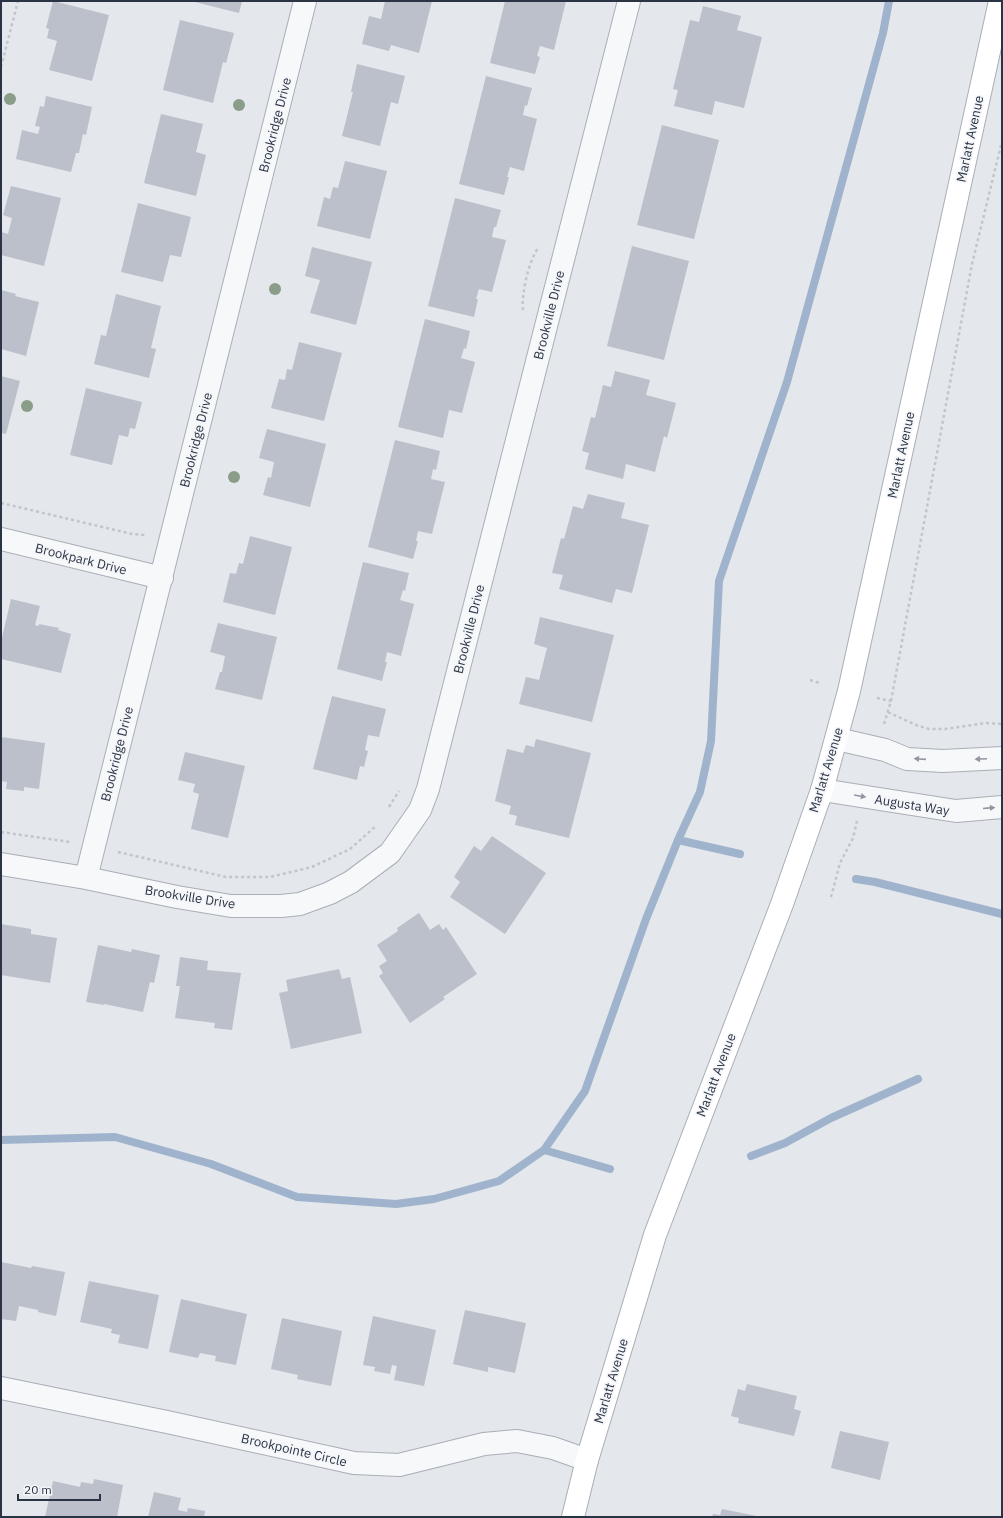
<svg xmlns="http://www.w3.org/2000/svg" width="1003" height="1518" viewBox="0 0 1003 1518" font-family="'IBM Plex Sans',sans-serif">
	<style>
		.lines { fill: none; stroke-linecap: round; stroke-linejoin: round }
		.stream { stroke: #9fb4cc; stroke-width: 8 }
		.building { fill: #bbc0ca }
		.street-casing { stroke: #a9aeb7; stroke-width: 24 }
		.secondary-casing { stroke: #a9aeb7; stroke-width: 24 }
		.path { stroke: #c2c5cb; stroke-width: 2.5; stroke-dasharray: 3 3; stroke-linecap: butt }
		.street { stroke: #f7f8fa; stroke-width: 22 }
		.secondary { stroke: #fff; stroke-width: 22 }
		.tree { fill: #899d89 }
		.oneway { fill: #9196a0 }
		.labels { text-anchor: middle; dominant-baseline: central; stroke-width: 3.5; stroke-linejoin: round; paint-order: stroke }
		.street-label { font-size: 13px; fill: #2b3445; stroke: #f4f6f9 }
	</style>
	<rect width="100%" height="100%" fill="#e4e7ec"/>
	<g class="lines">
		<path class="stream" d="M 678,840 L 740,854
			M 856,879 L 875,882 L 1002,914
			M 1,1140 L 115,1137 L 211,1164 L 297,1197 L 396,1204 L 434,1199 L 499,1181 L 544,1150 L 585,1091 L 646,919 L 678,840 L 700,792 L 711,741 L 719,581 L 787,382 L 883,33 L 889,1
			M 544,1150 L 610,1169
			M 751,1156 L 785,1143 L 831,1118 L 918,1079"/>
	</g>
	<path class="building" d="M 53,1 L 109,15 L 92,81 L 49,70 L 57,41 L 47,38 L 49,29 L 46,28 Z
		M 191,1 L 242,1 L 239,13 Z
		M 385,1 L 432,1 L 419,53 L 391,45 L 389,51 L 362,44 L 369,16 L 381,19 Z
		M 505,1 L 566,1 L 554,50 L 540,46 L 537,56 L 540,57 L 535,74 L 490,63 Z
		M 703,6 L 741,16 L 737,30 L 762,37 L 744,108 L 715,101 L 712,115 L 674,106 L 678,90 L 673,89 L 690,20 L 699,22 Z
		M 180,20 L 234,33 L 226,63 L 223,62 L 213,103 L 163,90 Z
		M 357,64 L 405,76 L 398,104 L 391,102 L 380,146 L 342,136 L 353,92 L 351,92 Z
		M 486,76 L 532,88 L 527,106 L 525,105 L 523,115 L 537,119 L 524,171 L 510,167 L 507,177 L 509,177 L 504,195 L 459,184 Z
		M 46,96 L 92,107 L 86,135 L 83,134 L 79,153 L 76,153 L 71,172 L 16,159 L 22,130 L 38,134 L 40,127 L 35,126 L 40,106 L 44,107 Z
		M 161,114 L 203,124 L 196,152 L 206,155 L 196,196 L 144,183 Z
		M 662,125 L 719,140 L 694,239 L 637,225 Z
		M 345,161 L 387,171 L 370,239 L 317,226 L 324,197 L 330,199 L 333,187 L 338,188 Z
		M 11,186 L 61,198 L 44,266 L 1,255 L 1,232 L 8,234 L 12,218 L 3,215 Z
		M 455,198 L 501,210 L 496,227 L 494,227 L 492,237 L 506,240 L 492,292 L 479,289 L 476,299 L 478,299 L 474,317 L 428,306 Z
		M 138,203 L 191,217 L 181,257 L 170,255 L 163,282 L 121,272 Z
		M 632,246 L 689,261 L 664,360 L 607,346 Z
		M 312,247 L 372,262 L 356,325 L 310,313 L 320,280 L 305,276 Z
		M 1,290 L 16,294 L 15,296 L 39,302 L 26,356 L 1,349 Z
		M 116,294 L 161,306 L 151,348 L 156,349 L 149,378 L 94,364 L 101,335 L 106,336 Z
		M 425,319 L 470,331 L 466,349 L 464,348 L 461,358 L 475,362 L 462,413 L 449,410 L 443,438 L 398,427 Z
		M 299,342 L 342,353 L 324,421 L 271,408 L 279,379 L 285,380 L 287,369 L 292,370 Z
		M 615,371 L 650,380 L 646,395 L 676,403 L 667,438 L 664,436 L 655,472 L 626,464 L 623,479 L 585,469 L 589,453 L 582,451 L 591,417 L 595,418 L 603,385 L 611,387 Z
		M 1,376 L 20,381 L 6,434 L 1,433 Z
		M 86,388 L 142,402 L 135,429 L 130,428 L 128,437 L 119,435 L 112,465 L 70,455 Z
		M 267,429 L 326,444 L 310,507 L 263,495 L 268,477 L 271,478 L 274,462 L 259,458 Z
		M 395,440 L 440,451 L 436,470 L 433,469 L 431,479 L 445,482 L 432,534 L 418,531 L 416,541 L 418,541 L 413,559 L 368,547 Z
		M 588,494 L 625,503 L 621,518 L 649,525 L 632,593 L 616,589 L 612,603 L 559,589 L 563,575 L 552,573 L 561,538 L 564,539 L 573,506 L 583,509 Z
		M 250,536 L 292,547 L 275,615 L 223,602 L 230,573 L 236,574 L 239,563 L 243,564 Z
		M 363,562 L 409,573 L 405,591 L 403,590 L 400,600 L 414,604 L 401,656 L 387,652 L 385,662 L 387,662 L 382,681 L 337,669 Z
		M 11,599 L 40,606 L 35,625 L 39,626 L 39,624 L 59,628 L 58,630 L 71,634 L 61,673 L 1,659 L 1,642 Z
		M 540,617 L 614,635 L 592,722 L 519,704 L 526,677 L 539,680 L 547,648 L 534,644 Z
		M 218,623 L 277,637 L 262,700 L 215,689 L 220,672 L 222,672 L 225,656 L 210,652 Z
		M 332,696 L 386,709 L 379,737 L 368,735 L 365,750 L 368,751 L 364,767 L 360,766 L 357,780 L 313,769 Z
		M 1,737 L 45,743 L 39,789 L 24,787 L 24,791 L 6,789 L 7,782 L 1,781 Z
		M 536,739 L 591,753 L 569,838 L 515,825 L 517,816 L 509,814 L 511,806 L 495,801 L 507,749 L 523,753 L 526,745 L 534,747 Z
		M 185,752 L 245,766 L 228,838 L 191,829 L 199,794 L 193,792 L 195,784 L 178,780 Z
		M 492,836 L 546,873 L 505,934 L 450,897 L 460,882 L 454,877 L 474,846 L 481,851 Z
		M 419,913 L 430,930 L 439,924 L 443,930 L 446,927 L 477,974 L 443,997 L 445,999 L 410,1023 L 379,976 L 383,973 L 379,966 L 387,961 L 377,945 L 398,931 L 397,928 Z
		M 1,924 L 31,929 L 31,934 L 57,938 L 50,983 L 1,975 Z
		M 98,945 L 131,952 L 132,949 L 160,955 L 154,983 L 150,982 L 143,1012 L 104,1004 L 104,1005 L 86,1002 Z
		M 180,957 L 208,961 L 207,970 L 241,973 L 232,1030 L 214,1028 L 215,1023 L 175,1018 L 180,986 L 176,986 Z
		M 339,969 L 342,979 L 350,977 L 362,1033 L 291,1049 L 279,993 L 288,991 L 286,980 Z
		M 1,1262 L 31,1268 L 32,1266 L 65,1272 L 56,1316 L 38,1312 L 38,1310 L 19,1306 L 16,1321 L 1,1319 Z
		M 89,1281 L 159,1295 L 148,1349 L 118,1343 L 120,1335 L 111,1333 L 112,1329 L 80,1322 Z
		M 181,1299 L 247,1314 L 236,1365 L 215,1361 L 216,1356 L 200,1353 L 198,1358 L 169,1352 Z
		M 465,1310 L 526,1323 L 515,1373 L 488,1367 L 488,1372 L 453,1364 Z
		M 373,1316 L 436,1330 L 424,1386 L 394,1380 L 397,1366 L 392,1365 L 390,1374 L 374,1371 L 375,1367 L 363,1365 Z
		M 282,1318 L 342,1331 L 331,1386 L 297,1379 L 298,1375 L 271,1369 Z
		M 747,1384 L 797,1396 L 794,1409 L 801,1411 L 794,1436 L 738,1423 L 739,1418 L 731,1416 L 738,1389 L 745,1391 Z
		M 840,1431 L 889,1442 L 880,1480 L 831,1468 Z
		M 94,1479 L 123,1485 L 117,1517 L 45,1517 L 53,1481 L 80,1487 L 81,1482 L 93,1484 Z
		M 154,1492 L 181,1498 L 178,1510 L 187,1512 L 188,1508 L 205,1511 L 204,1517 L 148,1517 Z
		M 722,1509 L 757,1516 L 757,1517 L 712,1517 L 713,1514 L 720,1515 Z"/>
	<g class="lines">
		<g class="street-casing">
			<path id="street" d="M 1,539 L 162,578
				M 837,739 L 885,750 L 907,759 L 943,761 L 1002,758
				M 822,790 L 956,811 L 1002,807
				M 1,864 L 86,878 L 177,897 L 231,906 L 281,906 L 300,904 L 330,893 L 351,882 L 390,853 L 420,810 L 428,789 L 629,1
				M 86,878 L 305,1
				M 1,1388 L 167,1422 L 354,1463 L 399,1465 L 484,1444 L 517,1441 L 553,1448 L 587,1460"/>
		</g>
		<g class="secondary-casing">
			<path id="secondary" d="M 573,1517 L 587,1460 L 655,1235 L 782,904 L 822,790 L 849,691 L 1000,1"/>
		</g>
		<path class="path" d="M 1,67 L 18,1
			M 523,310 C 521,295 529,259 539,247
			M 1,503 L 132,534 L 145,535
			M 810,680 L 820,683
			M 877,698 L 891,701
			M 888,712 L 916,725 L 929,729 L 945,729 L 986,723 L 1002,724
			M 884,724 L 891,701 L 972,264 L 1002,141
			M 389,807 L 399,791
			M 1,832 L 70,842
			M 118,852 L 226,877 L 270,877 L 312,867 L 350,849 L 376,826
			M 831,897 L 840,863 L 853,838 L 857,821"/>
		<use href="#street" class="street"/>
		<use href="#secondary" class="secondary"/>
	</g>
	<g class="tree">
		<circle cx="10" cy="99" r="6"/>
		<circle cx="239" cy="105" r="6"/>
		<circle cx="275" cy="289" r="6"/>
		<circle cx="27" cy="406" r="6"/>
		<circle cx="234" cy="477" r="6"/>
	</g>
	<defs><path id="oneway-solid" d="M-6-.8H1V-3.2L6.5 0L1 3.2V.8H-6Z"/></defs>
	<g class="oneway">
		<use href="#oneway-solid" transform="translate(920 759) rotate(-176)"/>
		<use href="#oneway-solid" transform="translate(981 759) rotate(177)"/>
		<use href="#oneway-solid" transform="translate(860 796) rotate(10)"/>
		<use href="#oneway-solid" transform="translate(989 808) rotate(-5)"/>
	</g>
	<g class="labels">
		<g class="street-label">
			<text transform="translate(275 125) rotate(-76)">Brookridge Drive</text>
			<text transform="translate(970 139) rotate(-78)">Marlatt Avenue</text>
			<text transform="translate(549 315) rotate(-76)">Brookville Drive</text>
			<text transform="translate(196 440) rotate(-76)">Brookridge Drive</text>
			<text transform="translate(901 455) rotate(-78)">Marlatt Avenue</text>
			<text transform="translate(81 559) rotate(14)">Brookpark Drive</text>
			<text transform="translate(469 629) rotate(-76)">Brookville Drive</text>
			<text transform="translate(117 754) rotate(-76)">Brookridge Drive</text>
			<text transform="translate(826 770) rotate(-73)">Marlatt Avenue</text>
			<text transform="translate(912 805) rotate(9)">Augusta Way</text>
			<text transform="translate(190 897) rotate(9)">Brookville Drive</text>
			<text transform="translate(716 1075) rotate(-69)">Marlatt Avenue</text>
			<text transform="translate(611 1381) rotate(-73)">Marlatt Avenue</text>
			<text transform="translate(294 1450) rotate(13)">Brookpointe Circle</text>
		</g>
	</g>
	<rect width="1003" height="1518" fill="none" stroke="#2b3445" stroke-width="4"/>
	<path d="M18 1494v6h82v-6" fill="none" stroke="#2b3445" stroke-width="2"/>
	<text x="24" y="1494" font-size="12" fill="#2b3445" stroke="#f4f6f9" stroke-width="3" paint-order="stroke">20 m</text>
</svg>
